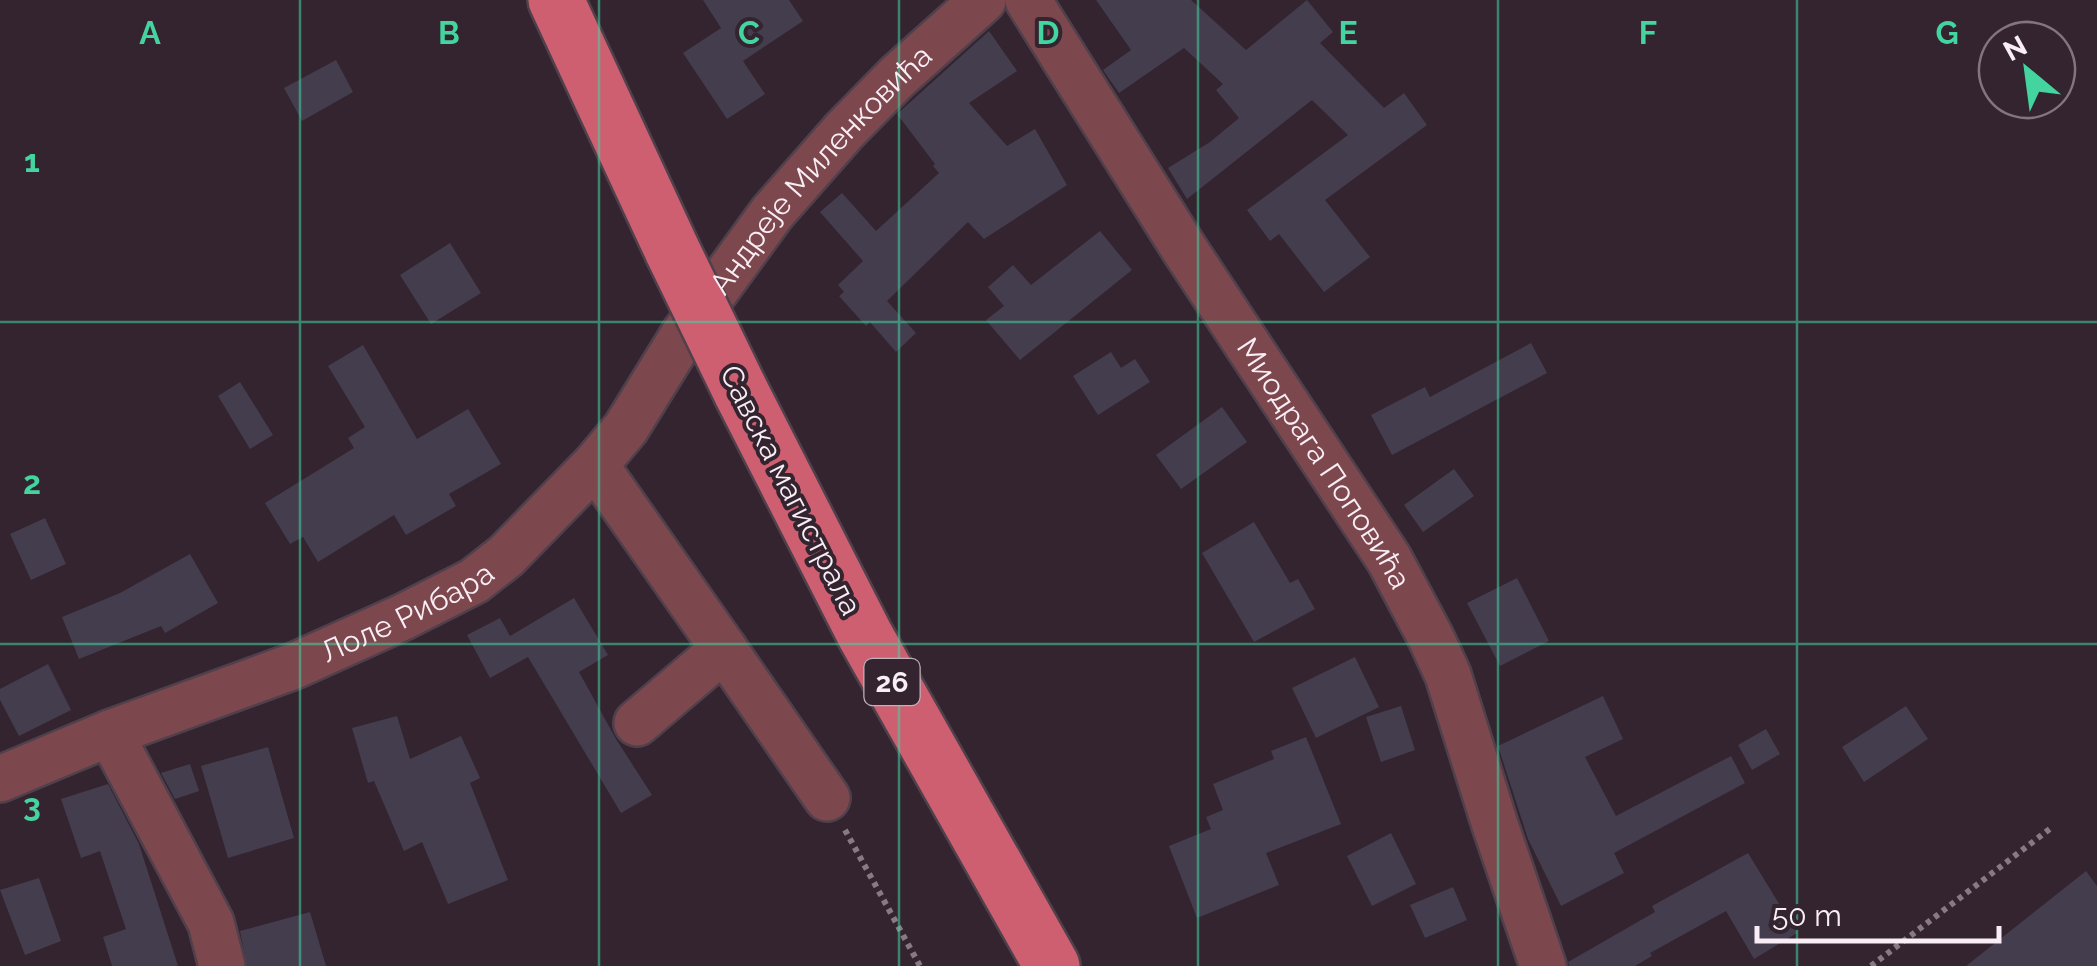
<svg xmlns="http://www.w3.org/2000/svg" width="2097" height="966" viewBox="0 0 2097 966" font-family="Raleway,sans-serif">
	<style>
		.building { fill: #443d4e }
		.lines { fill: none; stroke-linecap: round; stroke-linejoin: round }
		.minor-casing { stroke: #4f404b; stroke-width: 50 }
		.major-casing { stroke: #4f404b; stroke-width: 60 }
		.path { stroke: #887a84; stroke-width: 6; stroke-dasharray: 5 5; stroke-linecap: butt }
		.minor { stroke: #7d474e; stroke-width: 45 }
		.major { stroke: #cd5f71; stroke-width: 55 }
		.major-bridge-casing { stroke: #4f404b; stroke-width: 60; stroke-linecap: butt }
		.major-bridge { stroke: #cd5f71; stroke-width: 55 }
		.grid { fill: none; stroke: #43d4a0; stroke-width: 2.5; stroke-opacity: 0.55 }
		.labels { text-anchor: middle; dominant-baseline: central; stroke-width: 8; stroke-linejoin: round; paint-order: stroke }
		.shield { fill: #33242f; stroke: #beb1ba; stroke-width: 2.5 }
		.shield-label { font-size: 28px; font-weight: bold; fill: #f9eef5 }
		.street-label { font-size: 30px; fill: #f9eef5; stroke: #33242f }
		.grid-label { font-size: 32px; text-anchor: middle; font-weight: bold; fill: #43d4a0; stroke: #33242f; stroke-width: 8; stroke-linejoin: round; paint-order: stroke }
	</style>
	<rect width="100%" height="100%" fill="#33242f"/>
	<path class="building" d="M 703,0 L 789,0 L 803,21 L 743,61 L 765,94 L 727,119 L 683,53 L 721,28 Z
		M 1096,0 L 1191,0 L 1246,50 L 1307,0 L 1333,32 L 1320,43 L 1384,108 L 1404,93 L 1427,125 L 1325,200 L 1370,257 L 1324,292 L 1279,234 L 1270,241 L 1247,210 L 1348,135 L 1312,100 L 1187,199 L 1168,168 L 1210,142 L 1239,118 L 1216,90 L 1223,84 L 1184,48 L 1119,93 L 1103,70 L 1131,50 Z
		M 989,31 L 1017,71 L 969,103 L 1007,146 L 1035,129 L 1067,185 L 984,239 L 968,222 L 887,301 L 916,333 L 896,352 L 870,322 L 866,326 L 839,296 L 844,292 L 838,285 L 863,261 L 820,212 L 842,193 L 876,231 L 939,173 L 933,166 L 935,164 L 897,114 Z
		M 336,60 L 353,92 L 302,121 L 284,88 Z
		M 1100,231 L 1132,270 L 1020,360 L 986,320 L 1004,306 L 988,287 L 1013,265 L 1031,285 Z
		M 450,243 L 481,293 L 431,324 L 400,275 Z
		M 1531,343 L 1547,373 L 1392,455 L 1371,415 L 1425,387 L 1430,397 Z
		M 363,345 L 417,439 L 468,409 L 501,464 L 449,494 L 456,506 L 406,535 L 394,515 L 318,562 L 303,537 L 290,544 L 265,503 L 354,448 L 348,438 L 365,427 L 328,366 Z
		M 1111,352 L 1121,368 L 1135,359 L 1150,382 L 1098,415 L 1073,376 Z
		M 240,382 L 273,435 L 250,449 L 218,396 Z
		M 1222,407 L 1247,442 L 1181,489 L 1156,455 Z
		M 1454,469 L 1474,496 L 1423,532 L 1404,505 Z
		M 45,518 L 66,564 L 31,580 L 10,534 Z
		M 1254,522 L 1290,583 L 1298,579 L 1315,609 L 1254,642 L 1202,553 Z
		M 190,554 L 218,603 L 165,633 L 161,626 L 79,659 L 62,617 L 120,593 Z
		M 1517,578 L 1549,641 L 1500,666 L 1467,603 Z
		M 574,598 L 608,655 L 579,672 L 616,739 L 652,795 L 621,813 L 528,657 L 490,678 L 467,635 L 500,618 L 510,636 Z
		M 1355,657 L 1379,707 L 1316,738 L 1292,688 Z
		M 48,664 L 71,710 L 19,736 L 0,700 L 0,689 Z
		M 1603,696 L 1623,739 L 1585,757 L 1616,816 L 1731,756 L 1745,783 L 1614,853 L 1624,873 L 1561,906 L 1528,839 L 1498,746 Z
		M 1401,706 L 1415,750 L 1381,762 L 1366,717 Z
		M 1906,706 L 1928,739 L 1864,782 L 1842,747 Z
		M 397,716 L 410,759 L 461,736 L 480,778 L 470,783 L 508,880 L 448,904 L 422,842 L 404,851 L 374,781 L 368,783 L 352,728 Z
		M 1766,729 L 1780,754 L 1752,770 L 1738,745 Z
		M 1306,737 L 1341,824 L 1266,853 L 1279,885 L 1197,918 L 1169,846 L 1211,829 L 1206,817 L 1223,810 L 1213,784 L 1274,759 L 1271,751 Z
		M 268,747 L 294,838 L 228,858 L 201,766 Z
		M 190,764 L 199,791 L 175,799 L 161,773 Z
		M 108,784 L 139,844 L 178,966 L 112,966 L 103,937 L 126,929 L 100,851 L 81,858 L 61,799 Z
		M 1391,833 L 1416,884 L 1372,906 L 1347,856 Z
		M 1748,853 L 1797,933 L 1754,959 L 1726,911 L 1650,953 L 1652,956 L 1635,966 L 1569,966 L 1568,962 L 1655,912 L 1652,906 Z
		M 2086,871 L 2097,886 L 2097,966 L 1966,966 Z
		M 39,878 L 61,941 L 25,955 L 0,890 Z
		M 1453,887 L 1467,920 L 1425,938 L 1410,905 Z
		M 310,912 L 326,966 L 247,966 L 240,931 Z"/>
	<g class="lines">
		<g class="minor-casing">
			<g id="minor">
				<path id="s1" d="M 1028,0 L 1183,247 L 1389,559 L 1431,638 L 1448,675 L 1495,825 L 1543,966"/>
				<path d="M 595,465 L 724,649 L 637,723"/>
				<path d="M 724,649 L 827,798"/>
				<path d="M 110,733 L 211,923 L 222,966"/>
				<path id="s2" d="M 0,779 L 110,733 L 294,666 L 403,617 L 474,581 L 506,556 L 595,465 L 626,428 L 684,334 L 772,213 L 844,131 L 897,77 L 983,0"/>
			</g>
		</g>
		<g class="major-casing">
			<path id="major" d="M 556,0 L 673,252
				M 741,392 L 865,635 L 1052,966"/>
		</g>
		<path class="path" d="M 845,830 L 920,966
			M 1871,966 L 2051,828"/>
		<use href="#minor" class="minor"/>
		<use href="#major" class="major"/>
		<g class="major-bridge-casing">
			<path id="major-bridge" d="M 673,252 L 741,392"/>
		</g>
		<use href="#major-bridge" class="major-bridge"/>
	</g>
	<path class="grid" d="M 300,0 L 300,966M 599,0 L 599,966M 899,0 L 899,966M 1198,0 L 1198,966M 1498,0 L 1498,966M 1797,0 L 1797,966M 0,322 L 2097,322M 0,644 L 2097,644"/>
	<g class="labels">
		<rect class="shield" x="864.5" y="659" width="55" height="46" rx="8"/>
		<g class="shield-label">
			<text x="892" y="682">26</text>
		</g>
		<g class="street-label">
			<text stroke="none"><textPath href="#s2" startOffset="1055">Андреје Миленковића</textPath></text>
			<text stroke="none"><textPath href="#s1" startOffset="550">Миодрага Поповића</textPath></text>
			<text transform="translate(791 490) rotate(63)">Савска магистрала</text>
			<text stroke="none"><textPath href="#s2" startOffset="440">Лоле Рибара</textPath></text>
		</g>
	</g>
	<g class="grid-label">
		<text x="150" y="44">A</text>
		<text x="449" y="44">B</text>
		<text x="749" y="44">C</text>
		<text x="1048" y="44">D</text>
		<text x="1348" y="44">E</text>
		<text x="1648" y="44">F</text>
		<text x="1947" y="44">G</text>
		<text x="32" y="172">1</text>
		<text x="32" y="494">2</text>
		<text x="32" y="816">3</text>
	</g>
	<g transform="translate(2027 70) rotate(331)"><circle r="48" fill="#33242f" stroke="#82757e" stroke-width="2.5"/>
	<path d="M0-8L18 38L0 25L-18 38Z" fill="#43d4a0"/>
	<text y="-15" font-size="28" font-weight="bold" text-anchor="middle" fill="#f9eef5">N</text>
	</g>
	<path d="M1757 926v15h242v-15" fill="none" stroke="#f9eef5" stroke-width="5"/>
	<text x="1772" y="926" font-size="30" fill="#f9eef5" stroke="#33242f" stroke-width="8" paint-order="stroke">50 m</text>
</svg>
